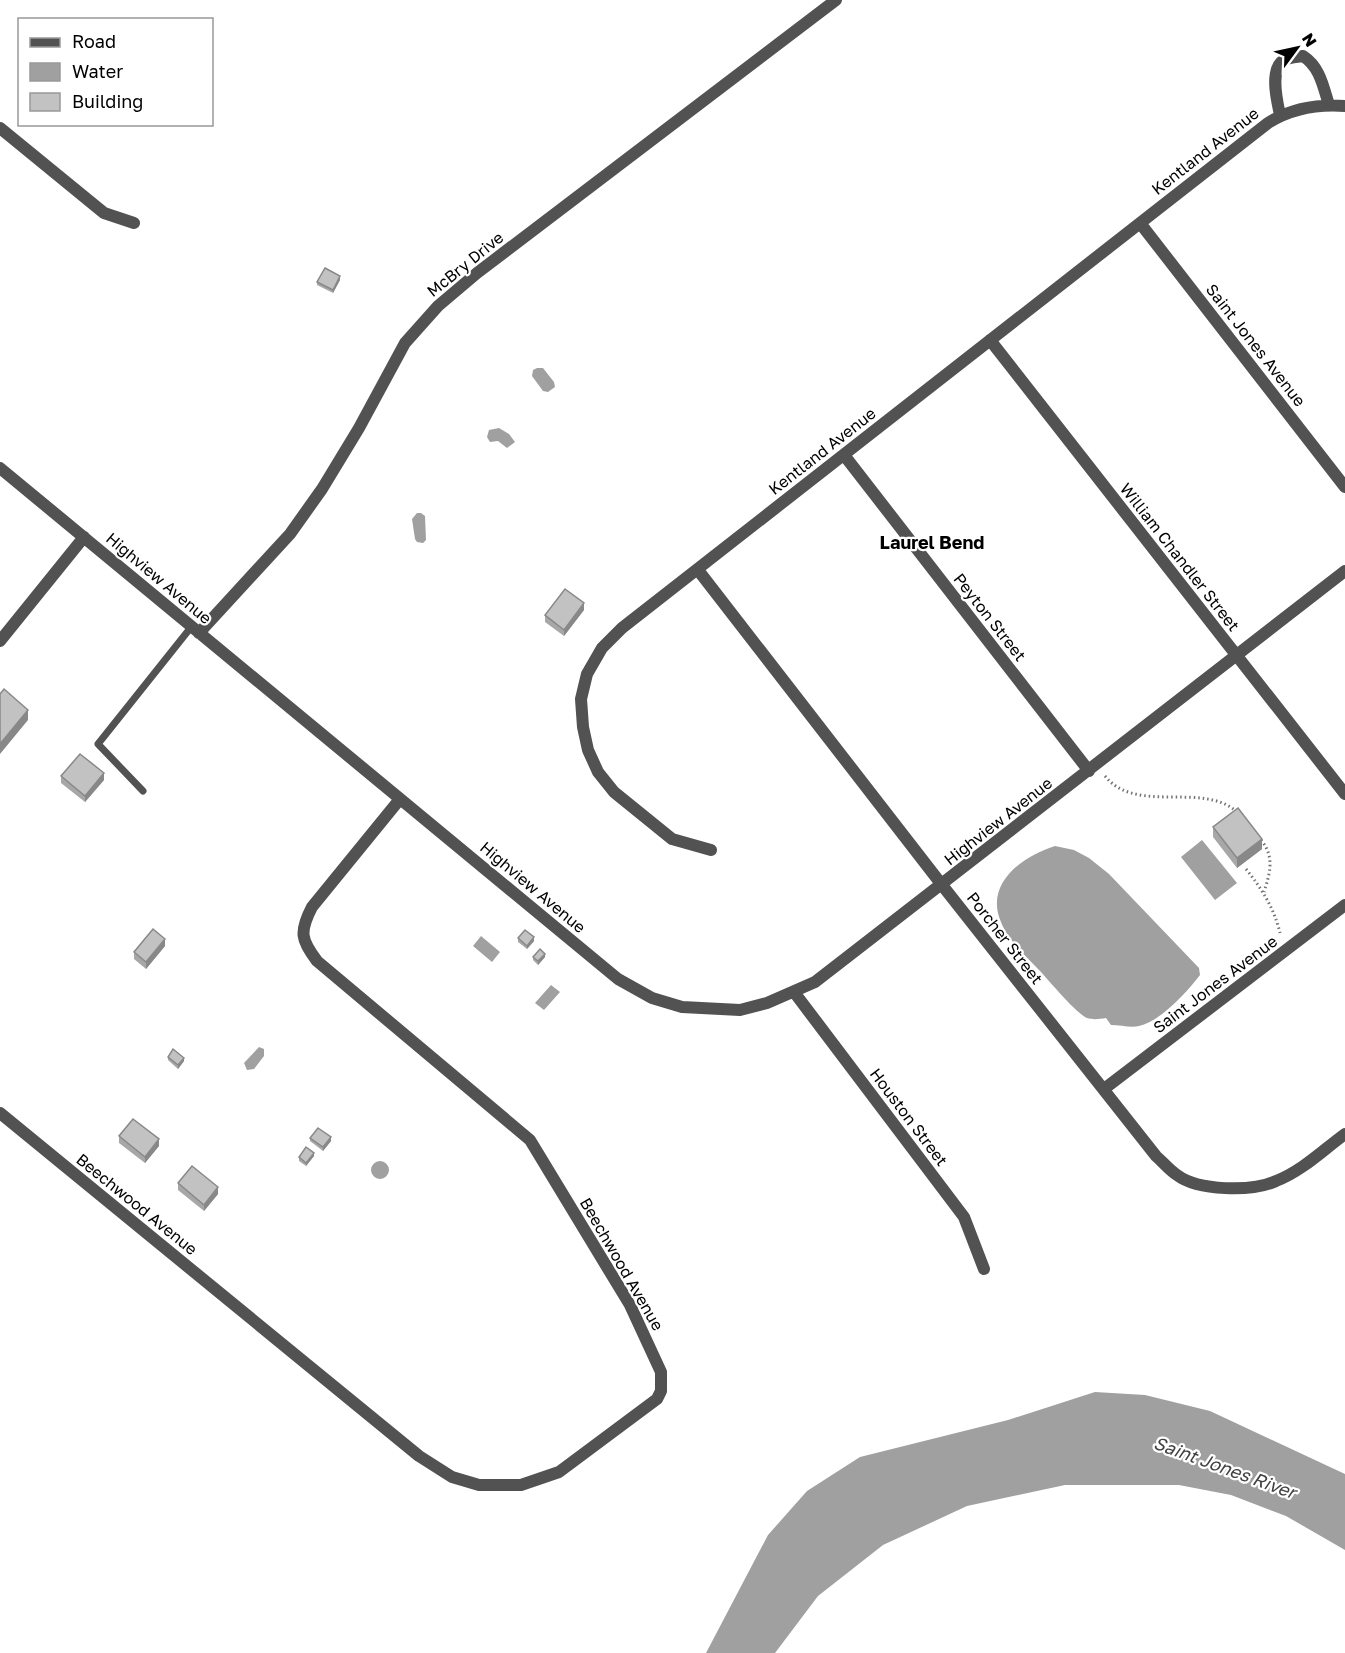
<svg xmlns="http://www.w3.org/2000/svg" width="1345" height="1653" viewBox="0 0 1345 1653" font-family="'Golos Text',sans-serif">
	<style>
		.water { fill: #a0a0a0 }
		.lines { fill: none; stroke-linecap: round; stroke-linejoin: round }
		.path { stroke: #747474; stroke-width: 3; stroke-dasharray: 1.5 3; stroke-linecap: butt }
		.service { stroke: #525252; stroke-width: 7 }
		.minor { stroke: #525252; stroke-width: 12 }
		.wall { fill: #a7a7a7 }
		.shaded-wall { fill: #888 }
		.building { fill: #c2c2c2; stroke: #888; stroke-width: 1.5 }
		.labels { text-anchor: middle; dominant-baseline: central; stroke-width: 4.5; stroke-linejoin: round; paint-order: stroke }
		.street-label { font-size: 16px; fill: #000; stroke: #fff }
		.neighbourhood-label { font-size: 18px; font-weight: bold; fill: #000; stroke: #fff }
		.water-label { font-size: 18px; font-style: italic; fill: #414141; stroke: #fff }
	</style>
	<rect width="100%" height="100%" fill="#fff"/>
	<path class="water" d="M 537,368 L 543,368 L 554,382 L 555,387 L 548,392 L 543,391 L 532,376 L 533,370 Z
		M 499,428 L 509,434 L 515,442 L 507,448 L 498,441 L 490,442 L 487,437 L 489,430 Z
		M 417,513 L 421,513 L 425,516 L 426,540 L 423,543 L 417,542 L 415,539 L 412,519 Z
		M 1202,840 L 1237,883 L 1215,900 L 1181,857 Z
		M 1055,846 L 1074,850 L 1089,858 L 1109,874 L 1199,968 L 1200,975 C 1187,992 1161,1021 1139,1026 C 1131,1028 1120,1025 1111,1025 L 1106,1018 C 1100,1019 1093,1020 1087,1018 C 1076,1013 1051,983 1041,972 C 1028,958 1008,941 1001,922 C 984,883 1023,856 1055,846 Z
		M 481,936 L 500,952 L 492,962 L 473,946 Z
		M 551,985 L 560,992 L 544,1010 L 535,1003 Z
		M 259,1047 L 264,1049 L 264,1056 L 254,1069 L 247,1070 L 244,1063 Z
		M371 1170a9 9 0 1 1 18 0a9 9 0 1 1-18 0Z
		M 1095,1392 L 1145,1395 L 1210,1411 L 1345,1474 L 1345,1550 L 1286,1516 L 1231,1495 L 1179,1485 L 1065,1485 L 967,1506 L 883,1545 L 818,1596 L 775,1653 L 706,1653 L 768,1535 L 807,1491 L 860,1457 L 1008,1420 Z"/>
	<g class="lines">
		<path class="path" d="M 1105,776 C 1136,815 1203,781 1237,812
			M 1261,840 C 1275,857 1270,873 1264,892
			M 1246,869 C 1262,889 1274,908 1280,933"/>
		<path class="service" d="M 143,791 L 98,744 L 192,626"/>
		<path class="minor" d="M 1280,115 C 1277,101 1269,69 1284,60 C 1289,57 1297,57 1303,56 C 1320,67 1323,86 1329,105
			M 0,128 L 104,213 L 134,223
			M 1140,223 L 1345,487
			M 990,340 L 1345,794
			M 844,455 L 1089,771
			M 0,468 L 618,979 L 652,998 L 682,1007 L 740,1010 L 767,1003 L 815,982 L 1345,571
			M 698,570 L 942,885 L 1156,1156 C 1163,1162 1169,1170 1177,1175 C 1198,1191 1252,1192 1276,1181 C 1302,1171 1323,1150 1345,1134
			M 199,633 L 290,534 L 322,489 L 359,428 L 405,343 L 438,306 L 477,273 L 836,0
			M 0,641 L 84,537
			M 711,850 L 672,839 L 614,792 L 598,772 L 588,750 L 583,727 L 581,699 L 587,674 L 602,648 L 622,628 L 1268,123 C 1292,108 1317,104 1345,106
			M 794,992 L 964,1217 L 984,1269
			M 1104,1089 L 1345,905
			M 0,1113 L 419,1456 L 452,1477 L 479,1485 L 521,1485 L 559,1472 L 657,1399 L 661,1391 L 661,1372 L 630,1305 L 530,1140 L 317,961 C 301,940 299,932 312,907 L 400,799"/>
	</g>
	<path class="wall" d="M 340,280 L 333,293 L 317,285 L 317,282 Z
		M 584,610 L 564,636 L 545,622 L 545,615 Z
		M 61,776 L 104,780 L 85,802 L 61,783 Z
		M 1213,827 L 1262,849 L 1237,868 L 1213,837 Z
		M 518,938 L 534,941 L 527,949 L 518,942 Z
		M 165,946 L 146,969 L 134,959 L 134,952 Z
		M 533,957 L 545,957 L 538,965 L 533,960 Z
		M 168,1057 L 184,1061 L 178,1069 L 168,1060 Z
		M 119,1136 L 159,1146 L 145,1163 L 119,1143 Z
		M 310,1138 L 331,1141 L 323,1151 L 310,1141 Z
		M 314,1156 L 306,1166 L 299,1161 L 299,1157 Z
		M 178,1183 L 218,1194 L 204,1211 L 178,1190 Z"/>
	<path class="shaded-wall" d="M 340,276 L 340,280 L 333,293 L 333,290 Z
		M 584,603 L 584,610 L 564,636 L 564,630 Z
		M 28,710 L 28,720 L 0,754 L 0,744 Z
		M 104,773 L 104,780 L 85,802 L 85,796 Z
		M 1262,839 L 1262,849 L 1237,868 L 1237,858 Z
		M 534,937 L 534,941 L 527,949 L 527,946 Z
		M 165,939 L 165,946 L 146,969 L 146,962 Z
		M 545,954 L 545,957 L 538,965 L 538,961 Z
		M 184,1058 L 184,1061 L 178,1069 L 178,1065 Z
		M 331,1137 L 331,1141 L 323,1151 L 323,1147 Z
		M 159,1139 L 159,1146 L 145,1163 L 145,1157 Z
		M 314,1153 L 314,1156 L 306,1166 L 306,1163 Z
		M 218,1187 L 218,1194 L 204,1211 L 204,1205 Z"/>
	<path class="building" d="M 325,268 L 340,276 L 333,290 L 317,282 Z
		M 565,589 L 584,603 L 564,630 L 545,615 Z
		M 4,689 L 28,710 L 0,744 L 0,694 Z
		M 80,754 L 104,773 L 85,796 L 61,776 Z
		M 1238,808 L 1262,839 L 1237,858 L 1213,827 Z
		M 153,929 L 165,939 L 146,962 L 134,952 Z
		M 525,930 L 534,937 L 527,946 L 518,938 Z
		M 540,949 L 545,954 L 538,961 L 533,957 Z
		M 173,1049 L 184,1058 L 178,1065 L 168,1057 Z
		M 133,1119 L 159,1139 L 145,1157 L 119,1136 Z
		M 318,1128 L 331,1137 L 323,1147 L 310,1138 Z
		M 306,1147 L 314,1153 L 306,1163 L 299,1157 Z
		M 192,1166 L 218,1187 L 204,1205 L 178,1183 Z"/>
	<g class="labels">
		<g class="street-label">
			<text transform="translate(1205 151) rotate(-38)">Kentland Avenue</text>
			<text transform="translate(465 264) rotate(-39)">McBry Drive</text>
			<text transform="translate(1256 345) rotate(52)">Saint Jones Avenue</text>
			<text transform="translate(822 451) rotate(-38)">Kentland Avenue</text>
			<text transform="translate(1180 557) rotate(52)">William Chandler Street</text>
			<text transform="translate(159 578) rotate(40)">Highview Avenue</text>
			<text transform="translate(990 617) rotate(52)">Peyton Street</text>
			<text transform="translate(998 821) rotate(-38)">Highview Avenue</text>
			<text transform="translate(533 887) rotate(40)">Highview Avenue</text>
			<text transform="translate(1005 938) rotate(52)">Porcher Street</text>
			<text transform="translate(1215 984) rotate(-37)">Saint Jones Avenue</text>
			<text transform="translate(909 1117) rotate(53)">Houston Street</text>
			<text transform="translate(137 1204) rotate(39)">Beechwood Avenue</text>
			<text transform="translate(622 1264) rotate(60)">Beechwood Avenue</text>
		</g>
		<g class="neighbourhood-label">
			<text x="932" y="542">Laurel Bend</text>
		</g>
		<g class="water-label">
			<text transform="translate(1225 1467) rotate(20)">Saint Jones River</text>
		</g>
	</g>
	<rect x="18" y="18" width="195" height="108" fill="#ffffff" stroke="#999999" stroke-width="1.5"/>
	<rect x="30" y="38" width="30" height="9" fill="#525252" stroke="#999999" stroke-width="1.5"/>
	<text x="72" y="48" font-size="18" fill="#000000">Road</text>
	<rect x="30" y="63" width="30" height="18" fill="#a0a0a0" stroke="#999999" stroke-width="1.5"/>
	<text x="72" y="78" font-size="18" fill="#000000">Water</text>
	<rect x="30" y="93" width="30" height="18" fill="#c2c2c2" stroke="#999999" stroke-width="1.5"/>
	<text x="72" y="108" font-size="18" fill="#000000">Building</text>
	<g transform="translate(1297 48) rotate(57)" stroke="#ffffff" stroke-width="4.5" paint-order="stroke">
	<path d="M0-4.5L10 22L0 15L-10 22Z" fill="#000000"/>
	<text y="-9" font-size="16" font-weight="bold" text-anchor="middle" fill="#000000">N</text>
	</g>
</svg>
